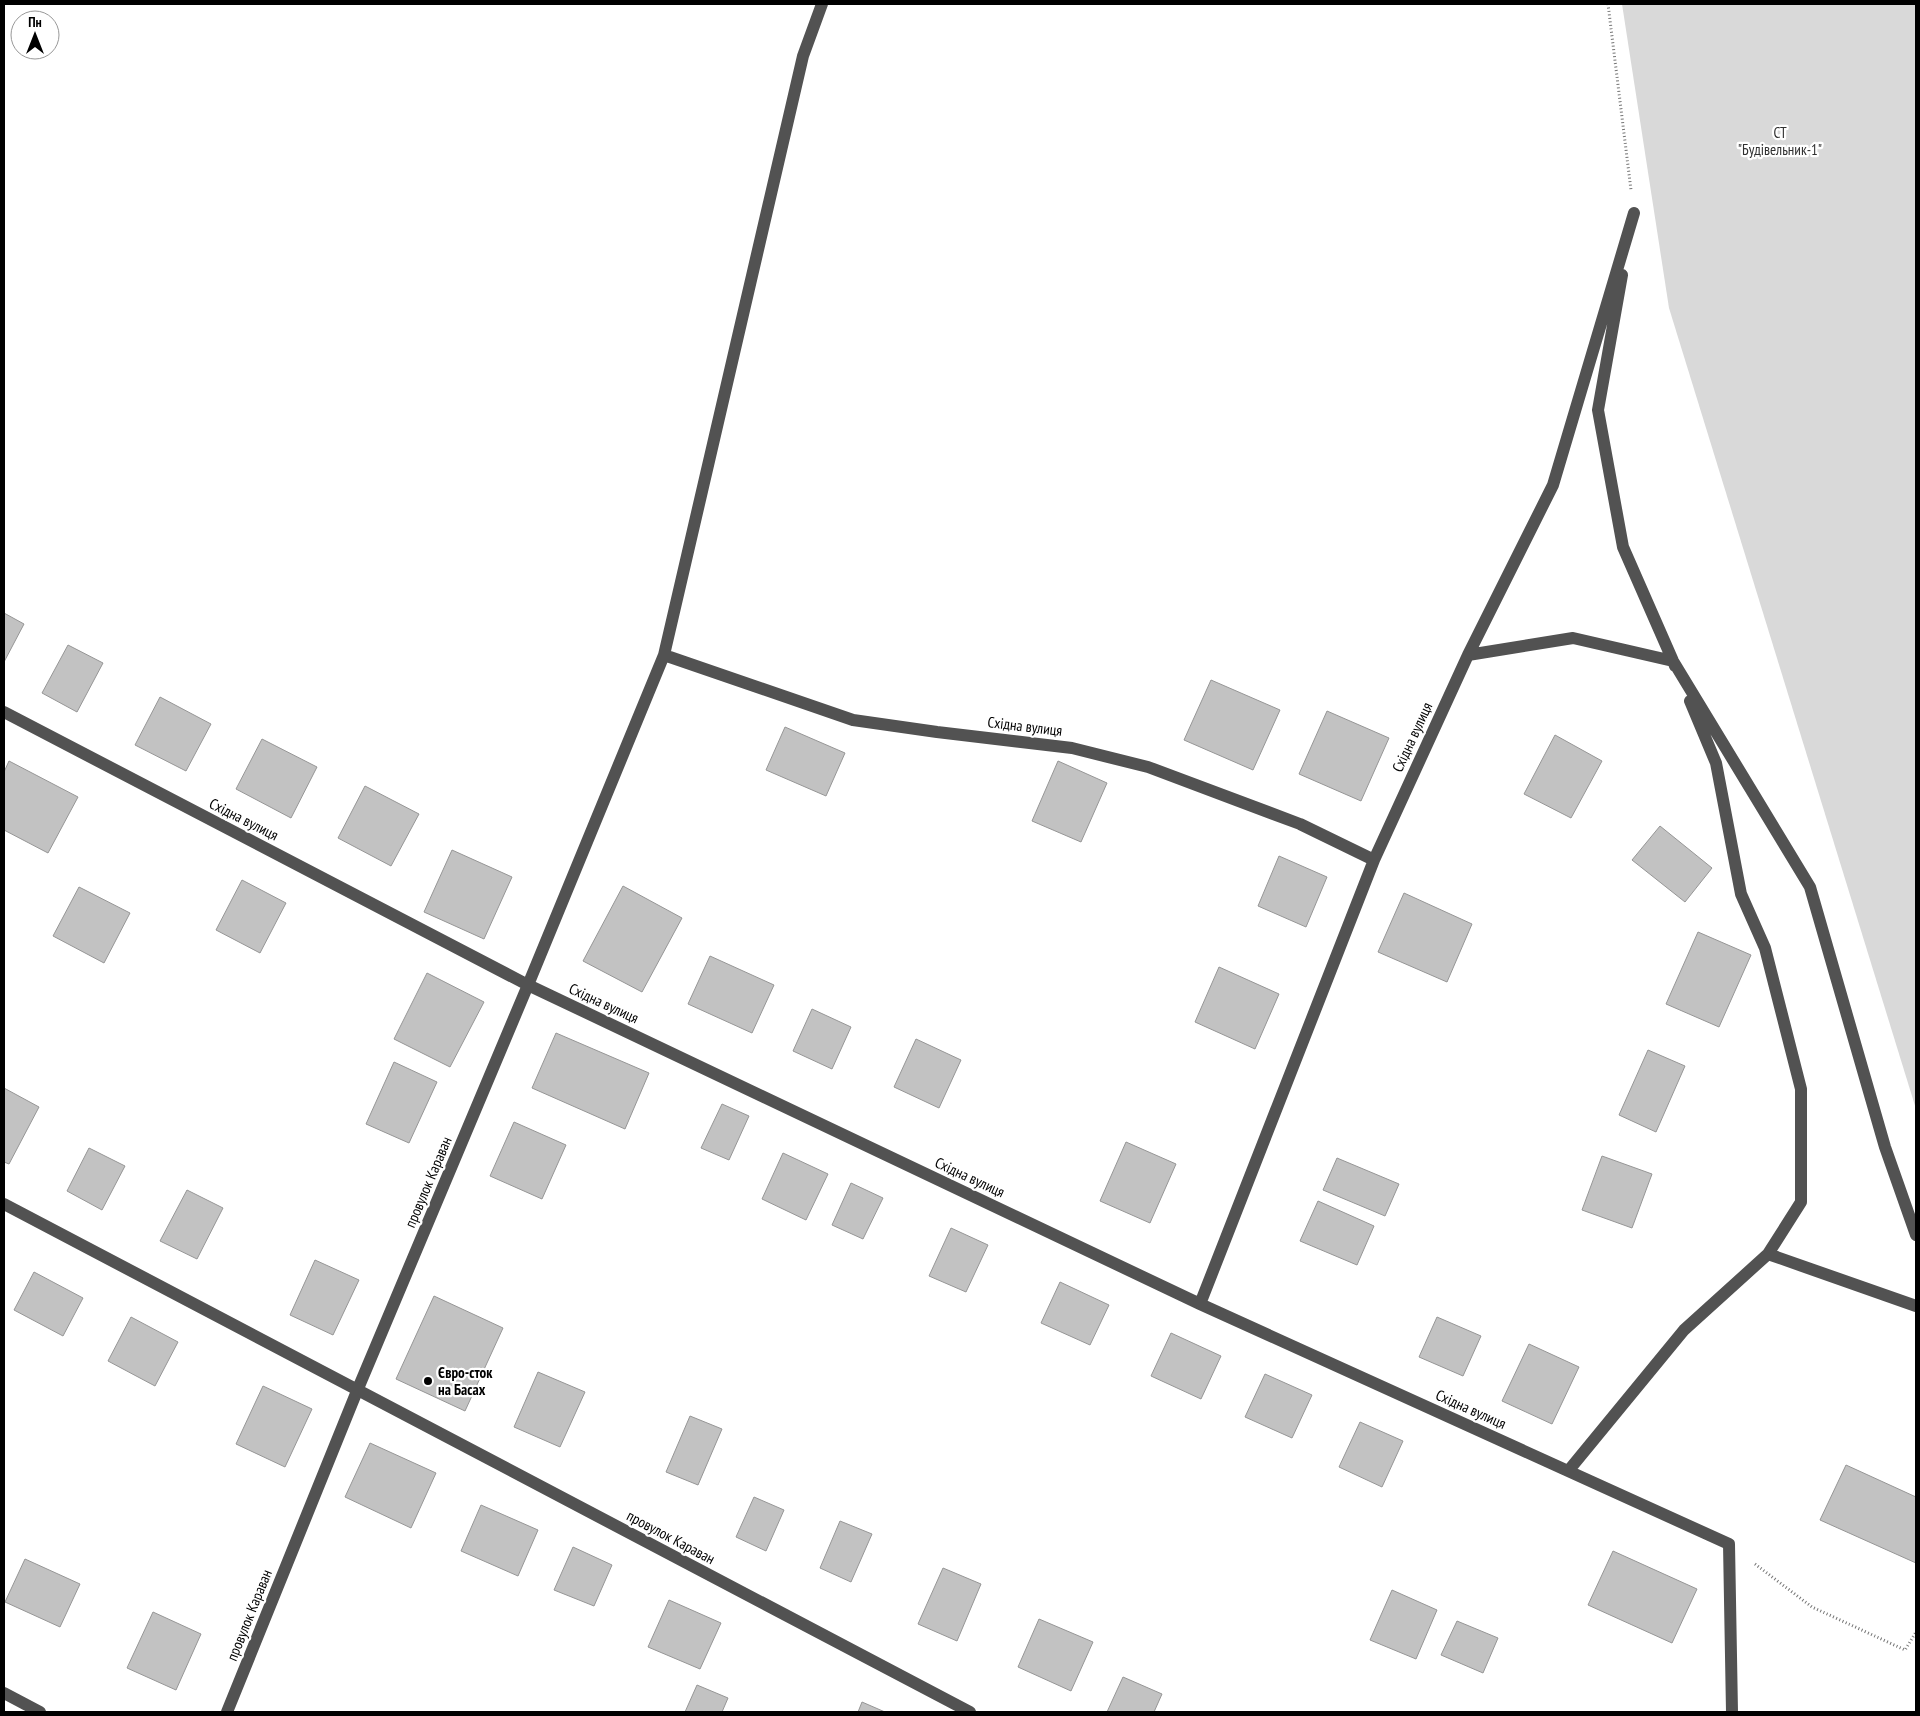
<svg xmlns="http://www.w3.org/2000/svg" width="1920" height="1716" viewBox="0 0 1920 1716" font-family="'PT Sans Narrow',sans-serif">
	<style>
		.green { fill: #d9d9d9 }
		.building { fill: #c2c2c2; stroke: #969696 }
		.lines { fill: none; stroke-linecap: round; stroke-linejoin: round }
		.path { stroke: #747474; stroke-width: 3; stroke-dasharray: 1 2.5; stroke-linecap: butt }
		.minor { stroke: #525252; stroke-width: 12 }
		.poi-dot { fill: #000; stroke: #fff; stroke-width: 2 }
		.labels { text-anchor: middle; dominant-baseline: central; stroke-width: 4.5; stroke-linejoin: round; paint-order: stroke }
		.park-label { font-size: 15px; fill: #303030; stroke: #fff }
		.street-label { font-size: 15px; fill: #000; stroke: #fff }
		.poi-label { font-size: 15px; font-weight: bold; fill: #000; stroke: #fff; text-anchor: start }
	</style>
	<rect width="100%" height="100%" fill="#fff"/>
	<path class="green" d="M 1622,4 L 1916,4 L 1916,1109 L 1669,308 Z"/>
	<path class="building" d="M 4,613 L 24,624 L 4,662 Z
		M 68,645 L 103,663 L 77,712 L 42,693 Z
		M 1211,680 L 1280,710 L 1253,770 L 1184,740 Z
		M 160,697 L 211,724 L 186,771 L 135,745 Z
		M 1327,711 L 1389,738 L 1361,801 L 1299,774 Z
		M 785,727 L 845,753 L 826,796 L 766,770 Z
		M 1555,735 L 1602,761 L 1571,818 L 1524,794 Z
		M 262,739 L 317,767 L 291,818 L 236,789 Z
		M 9,761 L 78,797 L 48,853 L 4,830 L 4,772 Z
		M 1058,761 L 1107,783 L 1081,842 L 1032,821 Z
		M 365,786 L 419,814 L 391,866 L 338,838 Z
		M 1660,826 L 1712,868 L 1685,902 L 1632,860 Z
		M 452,850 L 512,877 L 484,939 L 424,912 Z
		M 1279,856 L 1327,877 L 1306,927 L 1258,906 Z
		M 242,880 L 286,903 L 260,953 L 216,930 Z
		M 623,886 L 682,918 L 642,992 L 583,961 Z
		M 79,887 L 130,913 L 104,963 L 53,936 Z
		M 1404,893 L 1472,924 L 1447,982 L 1378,952 Z
		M 1698,932 L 1751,955 L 1719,1027 L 1666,1004 Z
		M 710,956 L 774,985 L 752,1033 L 688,1004 Z
		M 1219,967 L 1279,994 L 1255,1049 L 1195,1022 Z
		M 427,973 L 484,1002 L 450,1067 L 394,1039 Z
		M 812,1009 L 851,1027 L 832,1069 L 793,1051 Z
		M 556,1033 L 649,1073 L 625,1129 L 532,1088 Z
		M 916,1039 L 961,1060 L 939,1108 L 894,1087 Z
		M 1648,1050 L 1685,1066 L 1656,1132 L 1619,1115 Z
		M 394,1062 L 437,1082 L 409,1143 L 366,1124 Z
		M 4,1088 L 39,1107 L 9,1164 L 4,1162 Z
		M 722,1104 L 749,1116 L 729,1160 L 701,1148 Z
		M 514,1122 L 566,1145 L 542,1199 L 490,1176 Z
		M 1126,1142 L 1176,1164 L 1150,1223 L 1100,1201 Z
		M 89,1148 L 125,1166 L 102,1210 L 67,1191 Z
		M 783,1153 L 828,1174 L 806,1220 L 762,1199 Z
		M 1602,1156 L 1652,1174 L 1632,1228 L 1582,1210 Z
		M 1337,1158 L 1399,1184 L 1385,1216 L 1323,1190 Z
		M 851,1183 L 883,1198 L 863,1239 L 832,1225 Z
		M 187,1190 L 223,1208 L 197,1259 L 160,1241 Z
		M 1318,1201 L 1374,1226 L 1357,1265 L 1300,1241 Z
		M 951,1228 L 988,1245 L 966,1292 L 929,1276 Z
		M 315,1260 L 359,1280 L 333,1335 L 290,1315 Z
		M 34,1272 L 83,1298 L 63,1336 L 14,1310 Z
		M 1060,1282 L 1109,1305 L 1090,1345 L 1041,1323 Z
		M 434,1296 L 503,1328 L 465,1411 L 396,1379 Z
		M 131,1317 L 178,1342 L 155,1386 L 108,1361 Z
		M 1437,1317 L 1481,1336 L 1463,1376 L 1419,1357 Z
		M 1171,1333 L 1221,1356 L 1201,1399 L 1151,1376 Z
		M 1529,1344 L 1579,1367 L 1552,1424 L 1502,1401 Z
		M 538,1372 L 585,1392 L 560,1447 L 514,1427 Z
		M 1265,1374 L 1312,1395 L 1292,1438 L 1245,1417 Z
		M 263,1386 L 312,1409 L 285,1467 L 236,1444 Z
		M 690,1416 L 722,1429 L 698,1485 L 666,1472 Z
		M 1360,1422 L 1403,1441 L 1382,1487 L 1339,1467 Z
		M 370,1443 L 436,1473 L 411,1528 L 345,1497 Z
		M 1846,1465 L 1916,1497 L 1916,1563 L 1820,1520 Z
		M 754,1497 L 784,1510 L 766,1551 L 736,1537 Z
		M 481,1505 L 538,1530 L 518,1576 L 461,1551 Z
		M 840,1521 L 872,1534 L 851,1582 L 820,1568 Z
		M 573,1547 L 612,1565 L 594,1606 L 554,1590 Z
		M 1613,1551 L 1697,1589 L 1672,1643 L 1588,1605 Z
		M 25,1559 L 80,1584 L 60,1627 L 5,1602 Z
		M 943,1568 L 981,1584 L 957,1641 L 918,1624 Z
		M 1392,1590 L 1437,1610 L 1416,1659 L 1370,1640 Z
		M 669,1600 L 721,1623 L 700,1669 L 648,1647 Z
		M 153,1612 L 201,1634 L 176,1690 L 127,1668 Z
		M 1039,1619 L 1093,1642 L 1071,1691 L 1018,1667 Z
		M 1457,1621 L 1498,1638 L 1483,1673 L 1441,1655 Z
		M 1123,1677 L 1162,1694 L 1154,1712 L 1107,1712 Z
		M 697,1685 L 728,1698 L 722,1712 L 685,1712 Z
		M 862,1702 L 885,1712 L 858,1712 Z"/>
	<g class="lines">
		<path class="path" d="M 1608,4 L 1631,190
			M 1755,1564 L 1812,1607 L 1905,1650 L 1916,1632"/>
		<path class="minor" d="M 1622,275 L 1598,410 L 1623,547 L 1673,661 L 1810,887 L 1885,1147 L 1916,1235
			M 664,655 L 853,720 L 937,732 L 1072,748 L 1148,767 L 1300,824 L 1374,860
			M 1468,655 L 1573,638 L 1673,661 L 1675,666
			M 1690,701 L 1716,763 L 1741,894 L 1765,948 L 1801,1089 L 1801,1202 L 1768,1254
			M 4,712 L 528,985 L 1200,1304 L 1729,1544 L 1732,1712
			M 4,1204 L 970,1712
			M 1200,1304 L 1374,860 L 1468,655 L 1553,485 L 1634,213
			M 1569,1470 L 1684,1330 L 1768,1254 L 1916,1306
			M 4,1693 L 40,1712
			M 227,1712 L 357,1391 L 528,985 L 664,655 L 803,56 L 822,4"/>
	</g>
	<circle class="poi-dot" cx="428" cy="1381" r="5"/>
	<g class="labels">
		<g class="park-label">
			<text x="1780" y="132">СТ<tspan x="1780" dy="17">"Будівельник-1"</tspan></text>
		</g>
		<g class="street-label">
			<text transform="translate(1025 726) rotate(7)">Східна вулиця</text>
			<text transform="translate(1412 737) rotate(-65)">Східна вулиця</text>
			<text transform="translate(244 819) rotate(27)">Східна вулиця</text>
			<text transform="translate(604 1003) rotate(25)">Східна вулиця</text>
			<text transform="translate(970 1177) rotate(25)">Східна вулиця</text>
			<text transform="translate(428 1182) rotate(-67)">провулок Караван</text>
			<text transform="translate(1471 1409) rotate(24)">Східна вулиця</text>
			<text transform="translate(671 1537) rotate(28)">провулок Караван</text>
			<text transform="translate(249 1615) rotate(-68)">провулок Караван</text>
		</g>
		<g class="poi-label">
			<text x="438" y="1372">Євро-сток<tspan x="438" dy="17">на Басах</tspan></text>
		</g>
	</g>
	<rect width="1920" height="1716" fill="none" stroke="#000000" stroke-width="10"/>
	<g transform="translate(35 35)"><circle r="24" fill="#ffffff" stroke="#999999"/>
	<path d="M0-4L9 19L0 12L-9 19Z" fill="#000000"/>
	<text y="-8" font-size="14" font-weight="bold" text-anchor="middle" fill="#000000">Пн</text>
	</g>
</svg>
